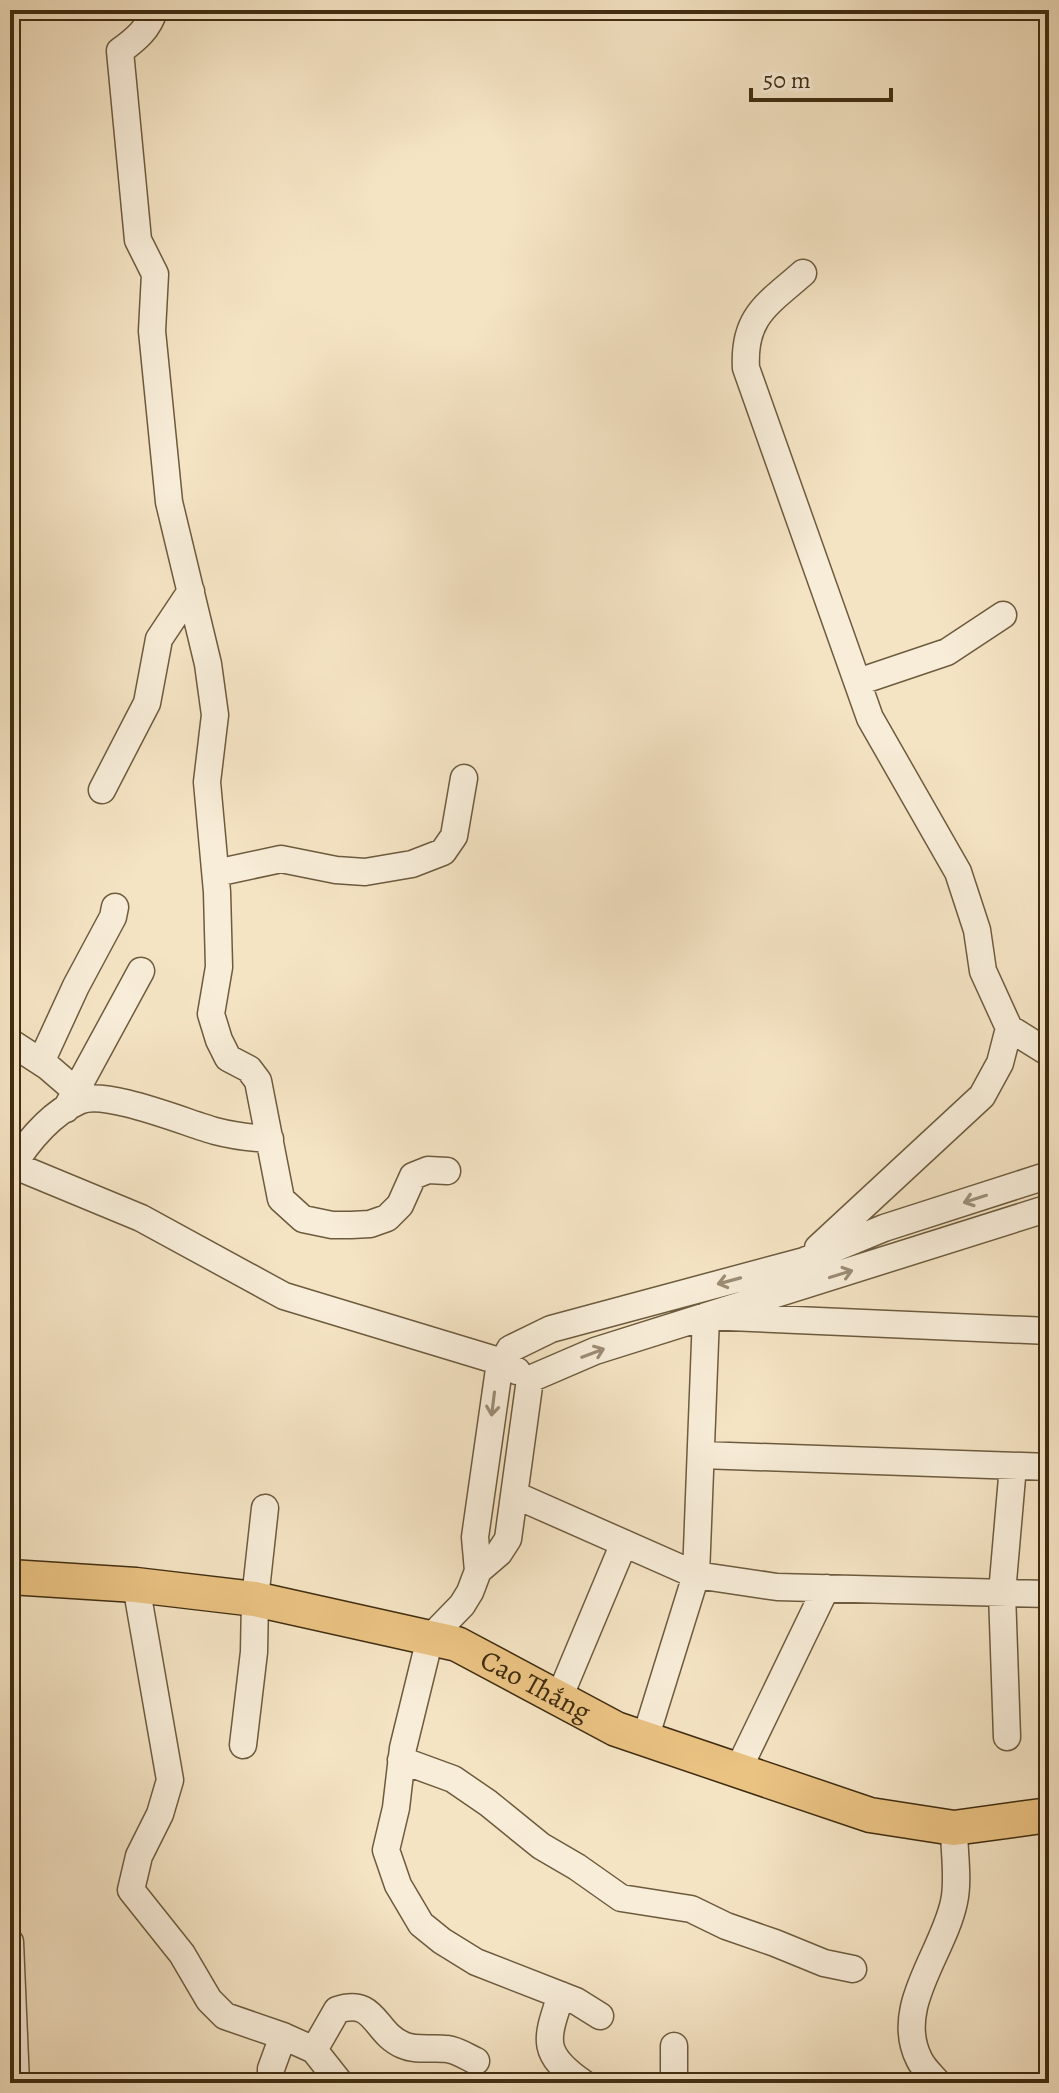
<svg xmlns="http://www.w3.org/2000/svg" width="1059" height="2093" viewBox="0 0 1059 2093" font-family="Alegreya,serif">
	<style>
		.lines { fill: none; stroke-linecap: round; stroke-linejoin: round }
		.minor-casing { stroke: #6d5b3e; stroke-width: 29 }
		.major-casing { stroke: #402d11; stroke-width: 37 }
		.minor { stroke: #f8edd9; stroke-width: 26 }
		.major { stroke: #eac282; stroke-width: 34 }
		.oneway { stroke: #9c8d75 }
		.labels { text-anchor: middle; dominant-baseline: central; stroke-width: 6; stroke-linejoin: round; paint-order: stroke }
		.street-label { font-size: 28px; fill: #402d11; stroke: #f8edd9 }
	</style>
	<rect width="100%" height="100%" fill="#f5e4c4"/>
	<filter id="stains"><feTurbulence type="fractalNoise" baseFrequency=".0025" numOctaves="4"/><feColorMatrix values="0 0 0 0 .2 0 0 0 0 .09 0 0 0 0 .02 0 0 0 .5 -.17"/></filter>
	<radialGradient id="worn" r=".72"><stop offset=".6" stop-color="#630" stop-opacity="0"/><stop offset="1" stop-color="#630" stop-opacity=".3"/></radialGradient>
	<g class="lines">
		<g class="minor-casing">
			<path id="minor" d="M 154,10 C 149,29 135,40 120,51 L 138,240 L 155,274 L 152,331 L 169,502 L 208,664 L 215,715 L 207,782 L 217,892 L 219,967 L 211,1014 L 219,1040 L 228,1058 L 249,1069 L 258,1081 L 281,1199 L 303,1219 L 332,1225 L 351,1225 L 370,1224 L 387,1218 L 400,1205 L 413,1176 L 428,1170 L 447,1171
				M 803,273 C 768,304 743,316 746,368 L 870,718 L 958,872 L 977,930 L 983,971 L 1009,1028 L 1049,1053
				M 858,682 L 947,652 L 1003,615
				M 102,790 L 147,703 L 159,639 L 191,591
				M 216,873 L 281,859 L 336,870 L 365,872 L 412,864 L 443,852 L 454,836 L 464,778
				M 10,1042 L 47,1066 L 76,1091
				M 41,1062 L 76,986 L 113,917 L 115,907
				M 66,1109 L 141,971
				M 13,1165 L 141,1218 L 284,1296 L 502,1362 L 517,1371
				M 10,1170 C 26,1144 50,1114 79,1101 C 105,1089 186,1123 215,1131 C 234,1136 251,1138 270,1139
				M 818,1248 L 982,1096 L 1000,1063 L 1009,1028
				M 701,1455 L 1049,1467
				M 515,1495 L 696,1575 L 777,1587 L 1049,1594
				M 478,1571 L 499,1553 L 508,1539 L 530,1379 L 595,1351 L 1049,1208
				M 136,1585 L 170,1780 L 160,1814 L 139,1856 L 131,1890 L 182,1954 L 209,2000 L 225,2016 L 283,2036 L 314,2050 L 340,2083
				M 559,1698 L 624,1543
				M 1007,1737 L 1002,1593 L 1013,1466
				M 645,1739 L 696,1575 L 706,1316 L 1049,1331
				M 243,1745 L 254,1652 L 255,1599 L 265,1508
				M 401,1760 L 453,1779 L 488,1803 L 541,1846 L 577,1867 L 621,1898 L 691,1909 L 726,1926 L 775,1943 L 824,1963 L 853,1969
				M 738,1770 L 826,1588
				M 10,1942 L 16,2083
				M 561,1995 C 546,2040 540,2053 583,2083
				M 600,2016 L 576,2001 L 476,1962 L 442,1941 L 421,1924 L 398,1885 L 386,1850 L 396,1808 L 403,1748 L 430,1638 L 462,1605 L 470,1592 L 478,1571 L 475,1537 L 499,1369 L 510,1349 L 551,1329 L 804,1261 L 884,1228 L 1049,1175
				M 314,2050 L 337,2010 C 376,1997 374,2033 403,2045 C 416,2051 433,2047 447,2049 C 457,2050 467,2057 476,2061
				M 271,2083 L 271,2069 L 283,2036
				M 674,2083 L 674,2046
				M 938,2083 C 932,2076 923,2068 919,2059 C 893,2007 943,1954 954,1902 C 959,1880 954,1852 954,1828"/>
		</g>
		<g class="major-casing">
			<g id="major">
				<path id="s1" d="M 10,1577 L 136,1585 L 255,1599 L 457,1644 L 616,1729 L 870,1815 L 954,1828 L 1049,1815"/>
			</g>
		</g>
		<use href="#minor" class="minor"/>
		<use href="#major" class="major"/>
	</g>
	<defs><path id="oneway-shaft" d="M-6 0H5M1.5-3L5.5 0L1.5 3" fill="none" stroke-width="1.6" stroke-linecap="round" stroke-linejoin="round" transform="scale(2)"/></defs>
	<g class="oneway">
		<use href="#oneway-shaft" transform="translate(975 1199) rotate(162)"/>
		<use href="#oneway-shaft" transform="translate(841 1274) rotate(-17)"/>
		<use href="#oneway-shaft" transform="translate(729 1281) rotate(165)"/>
		<use href="#oneway-shaft" transform="translate(593 1353) rotate(-21)"/>
		<use href="#oneway-shaft" transform="translate(493 1404) rotate(97)"/>
	</g>
	<g class="labels">
		<g class="street-label">
			<text stroke="none"><textPath href="#s1" startOffset="542">Cao Thắng</textPath></text>
		</g>
	</g>
	<rect width="1059" height="2093" fill="none" stroke="#f5e4c4" stroke-width="40"/>
	<rect x="12" y="12" width="1035" height="2069" fill="none" stroke="#402d11" stroke-width="4"/>
	<rect x="20" y="20" width="1019" height="2053" fill="none" stroke="#402d11" stroke-width="2"/>
	<path d="M751 88v12h140v-12" fill="none" stroke="#402d11" stroke-width="4"/>
	<text x="763" y="88" font-size="24" fill="#402d11" stroke="#f8edd9" stroke-width="6" paint-order="stroke">50 m</text>
	<rect width="100%" height="100%" filter="url(#stains)"/>
	<rect width="100%" height="100%" fill="url(#worn)"/>
</svg>
